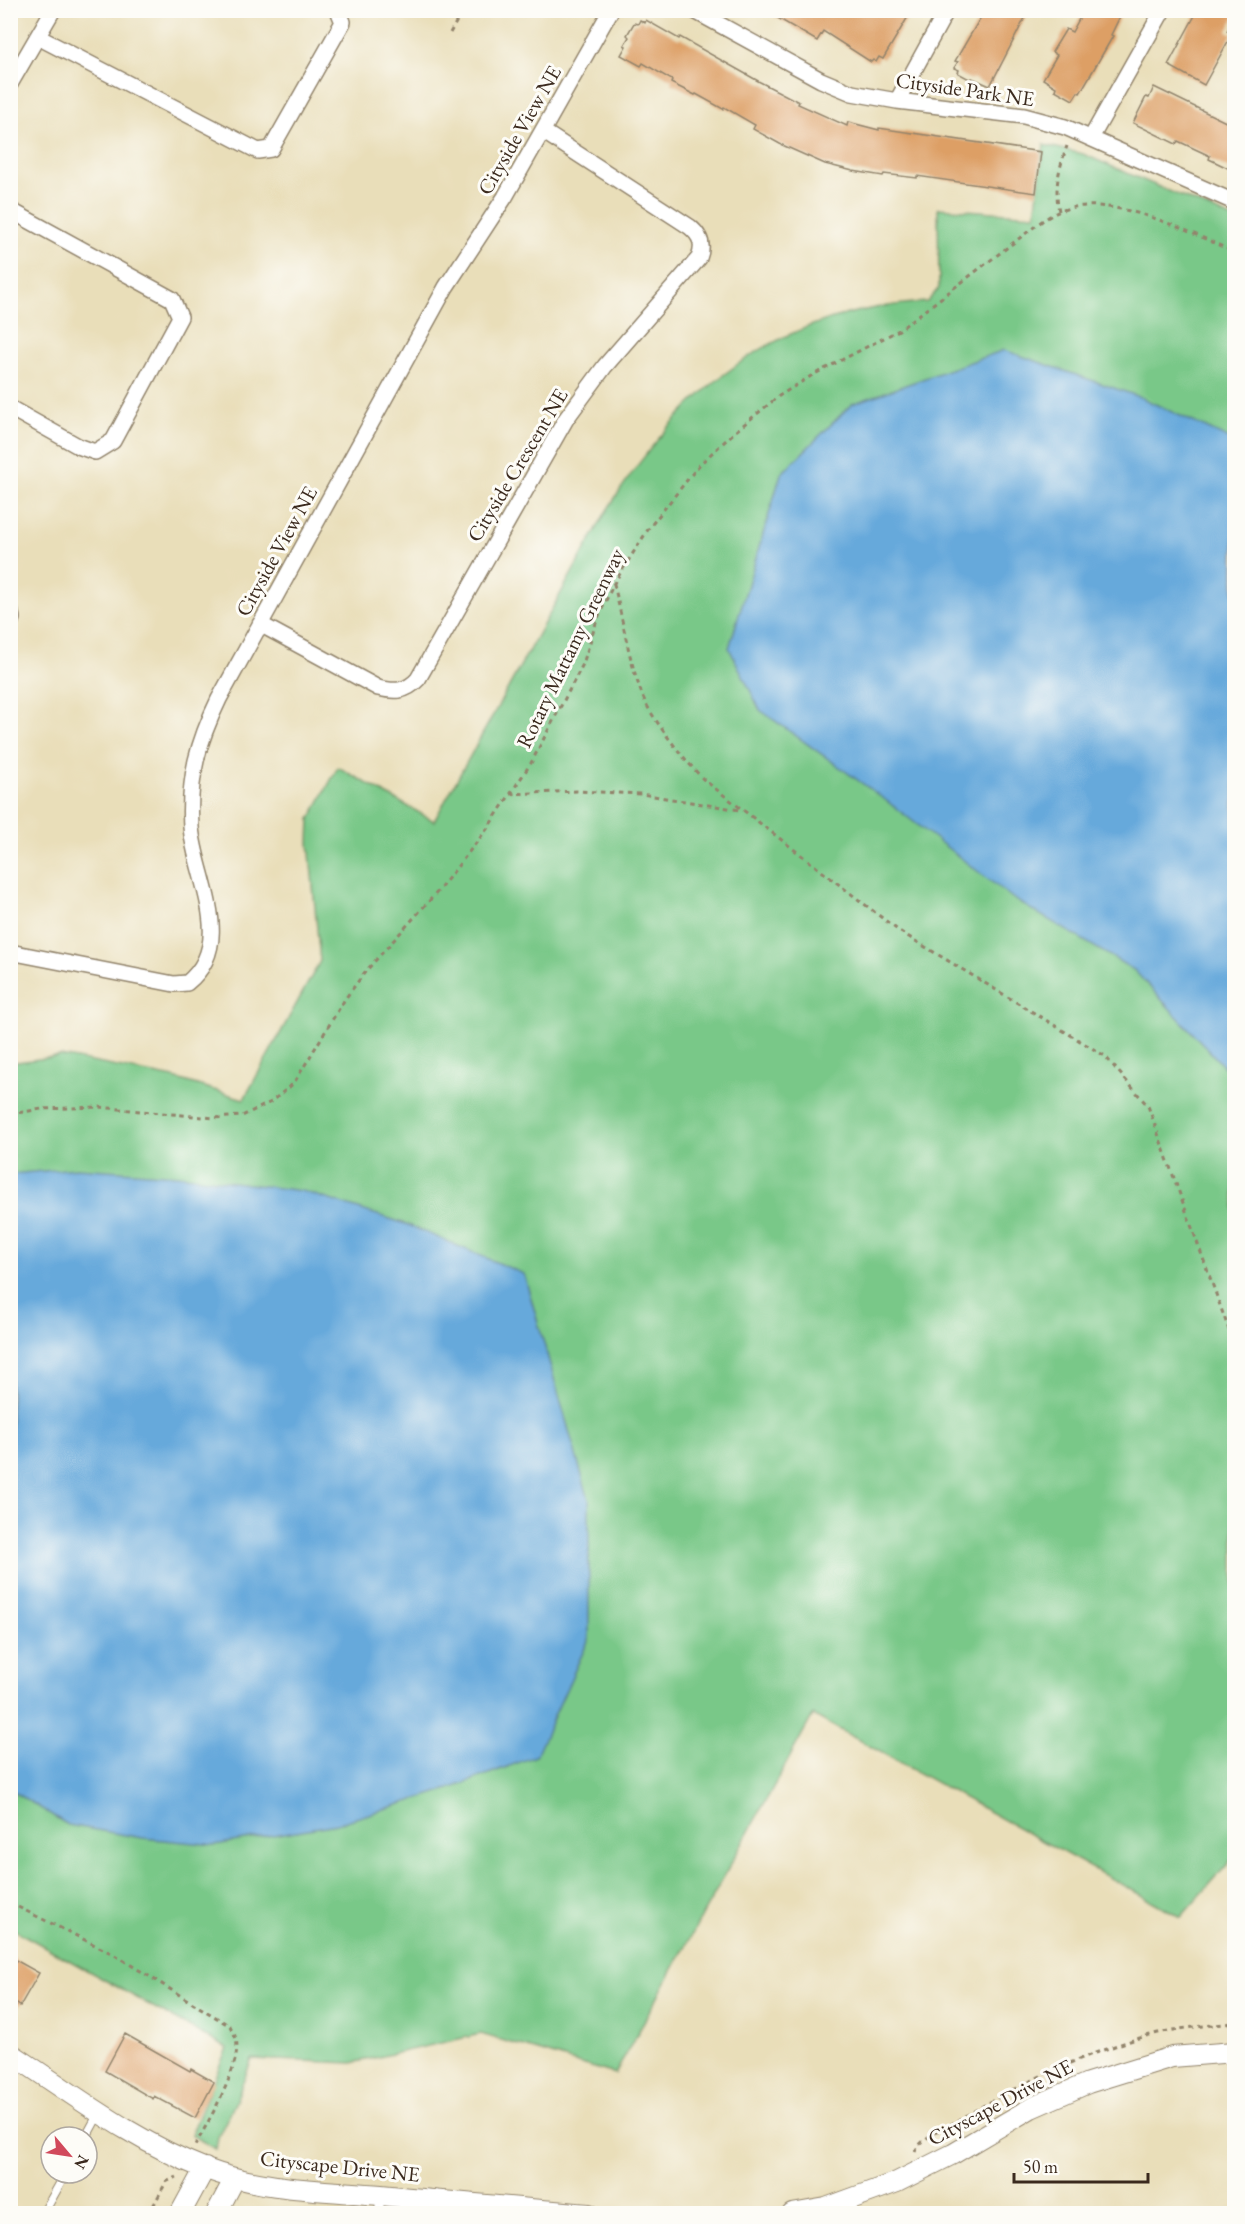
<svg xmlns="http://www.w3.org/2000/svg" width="1245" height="2224" viewBox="0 0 1245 2224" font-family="'EB Garamond',serif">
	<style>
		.green { fill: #79c888; stroke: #5a7953; stroke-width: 1.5 }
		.water { fill: #66a9db; stroke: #506a7c; stroke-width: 1.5 }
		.building { fill: #dd9f65 }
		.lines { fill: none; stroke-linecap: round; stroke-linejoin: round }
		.service-casing { stroke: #92846c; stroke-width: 10 }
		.minor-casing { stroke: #92846c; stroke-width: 18 }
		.tertiary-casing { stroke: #92846c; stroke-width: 22 }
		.path { stroke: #92846c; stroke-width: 3; stroke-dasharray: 4.5 4.5; stroke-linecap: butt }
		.service { stroke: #fff; stroke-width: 8 }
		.minor { stroke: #fff; stroke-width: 15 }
		.tertiary { stroke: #fff; stroke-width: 20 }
		.labels { text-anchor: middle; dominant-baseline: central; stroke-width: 6; stroke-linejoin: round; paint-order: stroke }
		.street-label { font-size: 21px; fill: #3b2a1e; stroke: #fdfcf7 }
	</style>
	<rect width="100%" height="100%" fill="#fdfcf7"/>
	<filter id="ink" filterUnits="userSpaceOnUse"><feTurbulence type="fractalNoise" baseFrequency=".0167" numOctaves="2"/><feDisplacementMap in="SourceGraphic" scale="12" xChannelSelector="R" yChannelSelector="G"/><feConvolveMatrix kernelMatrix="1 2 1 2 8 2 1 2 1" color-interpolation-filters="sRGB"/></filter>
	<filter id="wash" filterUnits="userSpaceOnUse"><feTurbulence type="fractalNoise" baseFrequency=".008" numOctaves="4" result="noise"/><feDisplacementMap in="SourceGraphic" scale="24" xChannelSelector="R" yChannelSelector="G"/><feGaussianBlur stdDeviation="1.35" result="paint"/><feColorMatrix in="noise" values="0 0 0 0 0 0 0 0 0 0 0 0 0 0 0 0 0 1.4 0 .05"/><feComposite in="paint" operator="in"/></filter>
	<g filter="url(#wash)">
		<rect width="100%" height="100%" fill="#e9deb9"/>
		<path class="green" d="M 1044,145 L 1083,154 L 1234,219 L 1234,1857 L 1181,1917 L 813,1715 L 615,2074 L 481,2034 L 352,2063 L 252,2059 L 235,2103 L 218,2137 L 216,2149 L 191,2135 L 227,2048 L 11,1928 L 10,1063 L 61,1056 L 174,1078 L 244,1099 L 320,961 L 309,843 L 310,819 L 338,767 L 434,821 L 606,512 C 683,388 776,310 927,302 L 939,288 L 938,208 L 1035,215 Z"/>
		<path class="water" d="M 1004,350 L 1140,397 L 1234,441 L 1234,1081 L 1228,1071 L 1134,970 L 1015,900 L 884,799 L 760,710 L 729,648 L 781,474 L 852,404 Z
			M 77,1168 L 178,1175 L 302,1191 L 406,1224 L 524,1274 L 589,1500 L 589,1639 L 536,1756 L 449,1789 L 337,1824 L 215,1845 L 142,1838 L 68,1825 L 11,1790 L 11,1174 Z"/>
		<g id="blocks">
			<path class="building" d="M 764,10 L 912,10 L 883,59 L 879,57 L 876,62 L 873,60 L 871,62 L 823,31 L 817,41 Z
				M 985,10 L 1029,10 L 990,86 L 972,78 L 971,80 L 958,73 L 959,70 L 954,68 L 958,62 L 955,61 Z
				M 1084,10 L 1123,10 L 1111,35 L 1113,36 L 1080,93 L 1078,92 L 1073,100 L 1055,90 L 1056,87 L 1043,79 L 1057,55 L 1052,52 L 1066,29 L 1072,32 Z
				M 1198,10 L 1234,10 L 1234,18 L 1227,31 L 1232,34 L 1204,85 L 1168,65 Z
				M 640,20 L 645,23 L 646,20 L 679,39 L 680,37 L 760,82 L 799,102 L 798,104 L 847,126 L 848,122 L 879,130 L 879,128 L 1041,152 L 1036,193 L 917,176 L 917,178 L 884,174 L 883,176 L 853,171 L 825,164 L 780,144 L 753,129 L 755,125 L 724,107 L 723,109 L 696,94 L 695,95 L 671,83 L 672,80 L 643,63 L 641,66 L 621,55 L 626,46 L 624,45 L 629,37 L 627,35 L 634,23 L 638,24 Z
				M 1154,87 L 1234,126 L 1234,171 L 1209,159 L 1210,156 L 1178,141 L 1176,144 L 1133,123 L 1146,97 L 1149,98 Z
				M 10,1957 L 39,1973 L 20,2006 L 10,2000 Z
				M 125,2034 L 190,2071 L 191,2069 L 214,2082 L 195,2118 L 154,2096 L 153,2099 L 105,2071 Z"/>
		</g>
	</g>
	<g filter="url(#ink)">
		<use href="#blocks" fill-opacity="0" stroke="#92846c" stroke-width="1.5"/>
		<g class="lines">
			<g class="service-casing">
				<path id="service" d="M 86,2137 L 99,2113
					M 43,2214 L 66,2173
					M 379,2214 L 380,2197
					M 405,2214 L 407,2198"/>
			</g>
			<g class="minor-casing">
				<path id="minor" d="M 693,10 L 821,80 L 852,93 L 897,101 L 1024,116 L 1065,127 L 1234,202
					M 38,37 L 258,151 L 271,149 L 343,22 L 338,10
					M 10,84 L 53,10
					M 897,101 L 947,10
					M 1091,138 L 1163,10
					M 10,210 L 172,299 L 180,317 L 113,441 L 95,452 L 78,446 L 10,408
					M 10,609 L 12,618 L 10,624
					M 260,624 L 378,688 C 395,692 406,692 418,679 L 566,419 L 605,366 L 699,258 C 704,245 701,236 690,227 L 544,132
					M 10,952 L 174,984 L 187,983 C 237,943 195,877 191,827 C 188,778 198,742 219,699 L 446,287 L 505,197 L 611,10"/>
			</g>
			<g class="tertiary-casing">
				<path id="tertiary" d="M 10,2053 C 73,2094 135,2142 206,2169 C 262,2190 322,2190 381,2195 C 450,2202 520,2208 589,2214
					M 180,2214 L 205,2168
					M 216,2214 L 235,2178
					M 792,2214 L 826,2208 L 897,2182 L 953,2154 L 1031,2108 L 1088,2083 L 1172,2057 L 1234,2052"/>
			</g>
			<path class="path" d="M 450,33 L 463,10
				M 1059,211 C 1054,187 1059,169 1067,146
				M 614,584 C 623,622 629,661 643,697 C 653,721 684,759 703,779 L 899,931 L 1105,1056 L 1148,1106 L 1234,1344
				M 510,794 L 577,791 L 641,794 L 740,810
				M 10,1114 L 42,1109 L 99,1107 L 214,1118 L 242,1116 L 271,1102 L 294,1083 L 345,999 L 365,972 L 439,890 L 487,829 L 531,763 L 583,664 L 597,620 L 614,583 L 649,528 L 700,464 L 737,430 L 779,396 L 811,376 L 899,330 L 1042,221 C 1047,218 1053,214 1058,212 C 1107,190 1190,232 1234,252
				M 10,1903 L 113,1954 L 230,2026 C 232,2030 235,2035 236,2039 C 243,2064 207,2123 195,2146
				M 915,2152 C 921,2137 945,2128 959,2120 C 1017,2085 1078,2056 1143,2037 C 1173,2028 1204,2026 1234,2023
				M 149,2214 L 166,2182 L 177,2177"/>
			<use href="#service" class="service"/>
			<use href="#minor" class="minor"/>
			<use href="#tertiary" class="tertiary"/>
		</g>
	</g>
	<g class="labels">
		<g class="street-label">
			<text transform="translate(965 89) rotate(8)">Cityside Park NE</text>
			<text transform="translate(519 130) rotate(-60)">Cityside View NE</text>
			<text transform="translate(517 465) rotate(-59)">Cityside Crescent NE</text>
			<text transform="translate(276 551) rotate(-61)">Cityside View NE</text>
			<text transform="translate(570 648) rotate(-64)">Rotary Mattamy Greenway</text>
			<text transform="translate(1000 2102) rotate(-28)">Cityscape Drive NE</text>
			<text transform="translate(340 2166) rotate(6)">Cityscape Drive NE</text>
		</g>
	</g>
	<rect width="1245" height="2224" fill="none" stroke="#fdfcf7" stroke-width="36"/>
	<g transform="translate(69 2155) rotate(119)"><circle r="28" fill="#fdfcf7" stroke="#afa8a0" stroke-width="1.5"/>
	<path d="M0-4.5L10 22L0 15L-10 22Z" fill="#d1495b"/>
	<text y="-9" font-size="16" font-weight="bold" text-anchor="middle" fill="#3b2a1e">N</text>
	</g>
	<path d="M1014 2173v9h134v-9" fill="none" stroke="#3b2a1e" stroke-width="3"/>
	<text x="1023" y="2173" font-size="18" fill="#3b2a1e" stroke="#fdfcf7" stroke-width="4.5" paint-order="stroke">50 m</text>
</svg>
